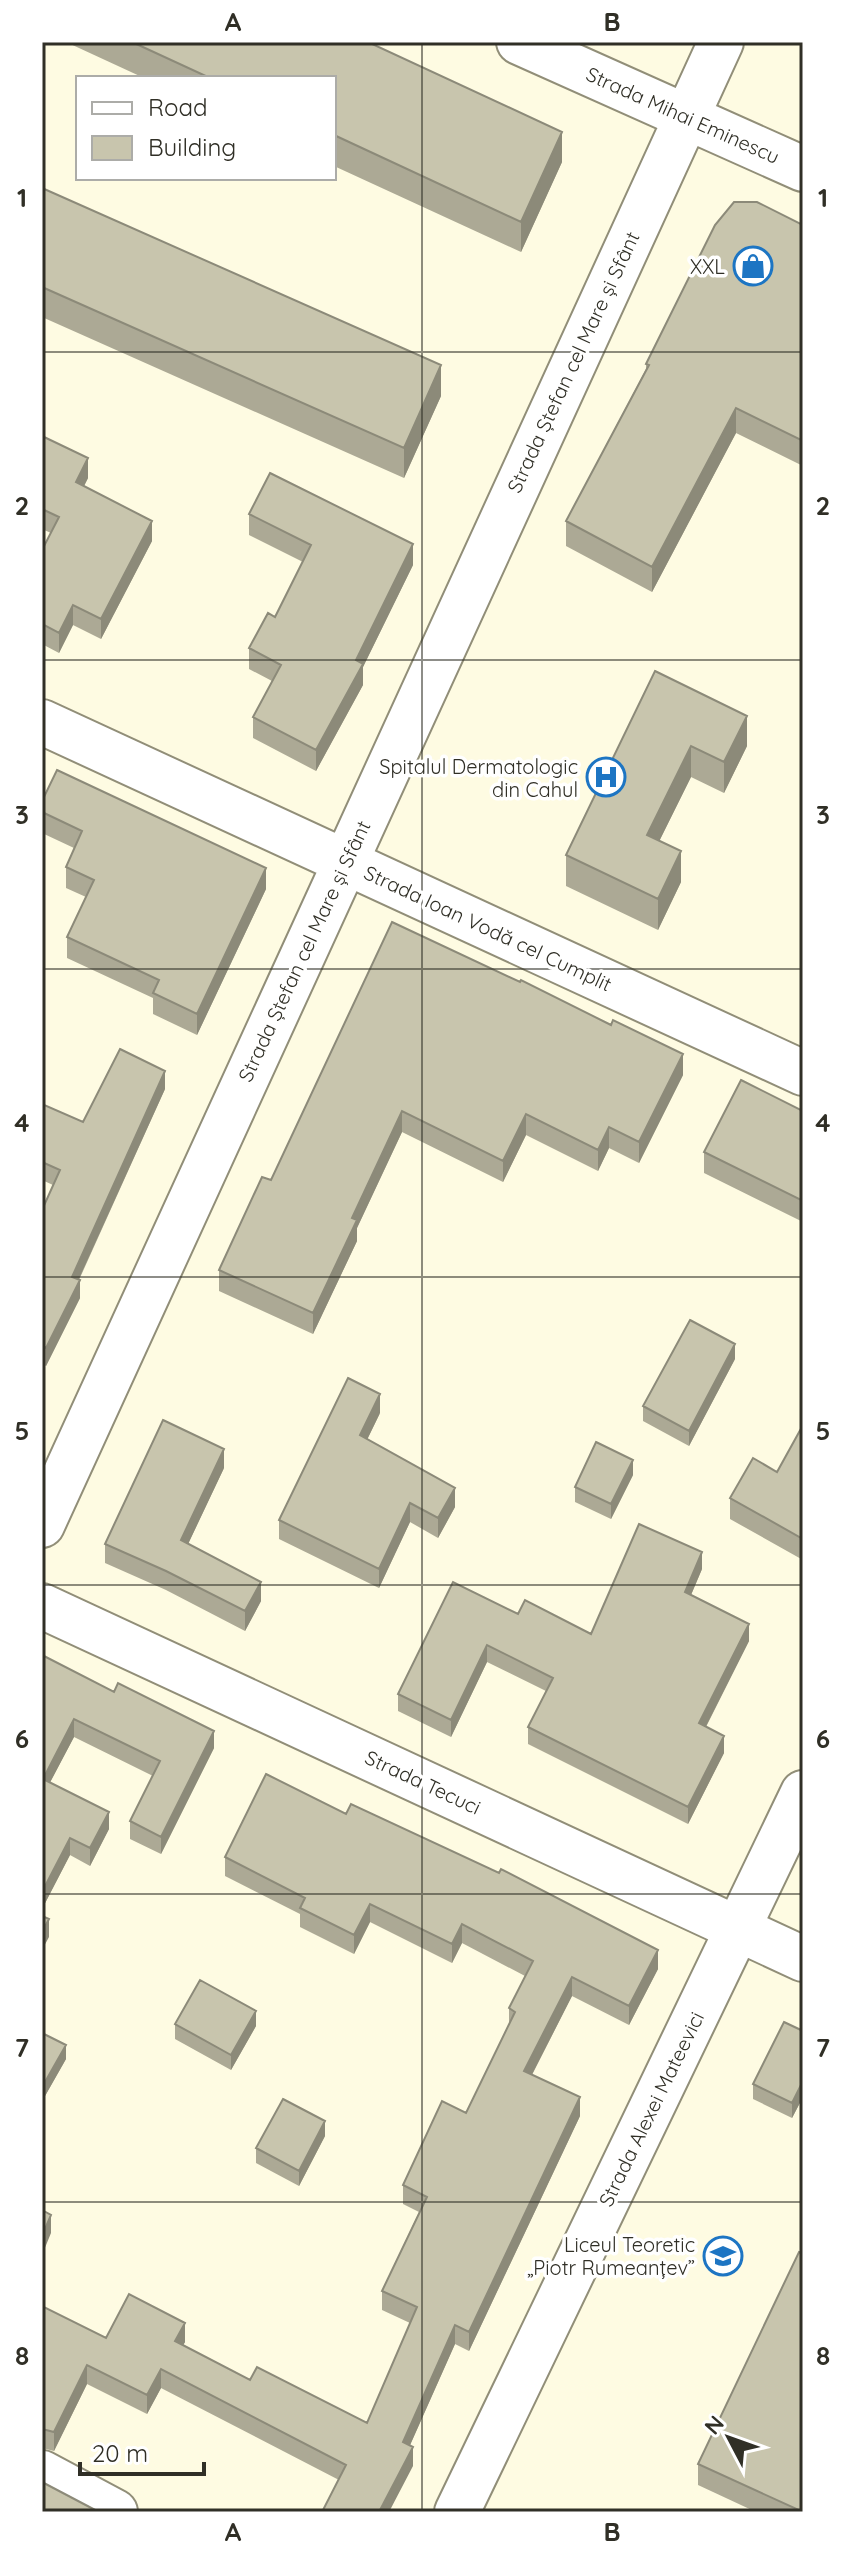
<svg xmlns="http://www.w3.org/2000/svg" width="845" height="2554" viewBox="0 0 845 2554" font-family="Quicksand,sans-serif">
	<style>
		.lines { fill: none; stroke-linecap: round; stroke-linejoin: round }
		.minor-casing { stroke: #918e78; stroke-width: 48 }
		.minor { stroke: #fff; stroke-width: 44 }
		.wall { fill: #aca995 }
		.shaded-wall { fill: #8c8a79 }
		.building { fill: #c8c5ad; stroke: #8c8a79; stroke-width: 2 }
		.grid { fill: none; stroke: #302f26; stroke-width: 2; stroke-opacity: 0.55 }
		.labels { text-anchor: middle; dominant-baseline: central; stroke-width: 7; stroke-linejoin: round; paint-order: stroke }
		.street-label { font-size: 20px; fill: #302f26; stroke: #fff }
		.poi-label { font-size: 20px; fill: #302f26; stroke: #fff; text-anchor: end }
		.neatline { fill: none; stroke: #302f26; stroke-width: 3 }
		.grid-label { font-size: 26px; text-anchor: middle; font-weight: bold; fill: #302f26 }
	</style>
	<rect width="100%" height="100%" fill="#fefbe2"/>
	<g class="lines">
		<g class="minor-casing">
			<path id="minor" d="M 519,42 L 803,169
				M 42,722 L 803,1073
				M 42,1525 L 721,42
				M 42,1606 L 803,1959
				M 42,2473 L 115,2512
				M 457,2512 L 803,1793"/>
		</g>
		<use href="#minor" class="minor"/>
	</g>
	<path class="wall" d="M 66,42 L 368,42 L 562,162 L 521,252 L 334,166 L 334,78 L 144,78 Z
		M 42,188 L 441,396 L 404,478 L 42,317 Z
		M 803,225 L 803,466 L 736,433 L 652,592 L 566,546 L 566,521 L 646,369 L 646,364 Z
		M 42,436 L 88,478 L 84,486 L 152,541 L 101,639 L 73,625 L 59,653 L 42,644 L 42,550 L 51,533 L 42,529 Z
		M 249,514 L 413,565 L 363,667 L 363,685 L 316,771 L 253,738 L 253,717 L 272,681 L 249,669 L 249,648 L 275,617 L 303,562 L 249,535 Z
		M 655,671 L 747,746 L 724,793 L 691,777 L 659,841 L 681,882 L 658,930 L 566,886 L 566,855 Z
		M 42,801 L 266,889 L 197,1035 L 153,1014 L 153,998 L 67,958 L 67,937 L 86,897 L 66,888 L 66,867 L 74,848 L 42,833 Z
		M 392,922 L 683,1075 L 639,1163 L 609,1148 L 598,1171 L 526,1135 L 503,1182 L 402,1132 L 357,1228 L 357,1241 L 313,1334 L 219,1291 L 219,1270 L 271,1180 Z
		M 165,1089 L 79,1280 L 80,1298 L 46,1366 L 42,1364 L 42,1210 L 53,1185 L 42,1180 L 42,1104 L 83,1122 Z
		M 803,1111 L 803,1222 L 704,1173 L 704,1152 Z
		M 735,1359 L 689,1446 L 643,1421 L 643,1406 Z
		M 380,1413 L 367,1440 L 455,1507 L 438,1538 L 410,1522 L 379,1588 L 279,1539 L 279,1520 Z
		M 803,1425 L 803,1560 L 730,1519 L 730,1498 L 777,1472 Z
		M 224,1468 L 188,1544 L 261,1601 L 245,1631 L 166,1590 L 105,1563 L 105,1544 Z
		M 633,1475 L 611,1519 L 575,1502 L 575,1487 Z
		M 702,1569 L 691,1595 L 749,1641 L 706,1727 L 724,1753 L 688,1824 L 528,1744 L 528,1727 L 546,1691 L 487,1662 L 451,1737 L 398,1711 L 398,1694 L 518,1614 L 591,1634 Z
		M 42,1655 L 214,1748 L 161,1854 L 130,1839 L 130,1821 L 153,1776 L 74,1737 L 50,1782 L 109,1829 L 90,1866 L 70,1855 L 42,1909 Z
		M 225,1857 L 658,1969 L 629,2025 L 572,1996 L 532,2075 L 580,2116 L 469,2351 L 455,2344 L 410,2445 L 413,2466 L 339,2480 L 161,2388 L 147,2414 L 87,2384 L 54,2451 L 42,2448 L 42,2306 L 106,2338 L 185,2342 L 183,2345 L 250,2380 L 367,2423 L 410,2323 L 382,2310 L 382,2291 L 419,2212 L 403,2204 L 403,2185 L 466,2113 L 509,2025 L 509,2008 L 525,1976 L 462,1943 L 452,1963 L 370,1922 L 354,1954 L 300,1927 L 300,1914 L 225,1876 Z
		M 175,2024 L 256,2026 L 231,2070 L 175,2039 Z
		M 803,2031 L 803,2097 L 792,2118 L 753,2099 L 753,2084 Z
		M 42,2033 L 66,2059 L 45,2096 L 42,2094 Z
		M 325,2136 L 299,2186 L 256,2163 L 256,2148 Z
		M 698,2464 L 803,2512 L 756,2512 L 698,2485 Z"/>
	<path class="shaded-wall" d="M 562,132 L 562,162 L 521,252 L 521,222 Z
		M 441,365 L 441,396 L 404,478 L 404,448 Z
		M 736,408 L 736,433 L 652,592 L 652,567 Z
		M 88,458 L 88,478 L 76,502 L 76,482 Z
		M 152,521 L 152,541 L 101,639 L 101,619 Z
		M 413,544 L 413,565 L 363,667 L 363,685 L 316,771 L 316,750 L 356,660 Z
		M 73,605 L 73,625 L 59,653 L 59,633 Z
		M 747,716 L 747,746 L 724,793 L 724,762 Z
		M 691,746 L 691,777 L 647,866 L 647,835 Z
		M 681,851 L 681,882 L 658,930 L 658,899 Z
		M 266,868 L 266,889 L 197,1035 L 197,1014 Z
		M 683,1054 L 683,1075 L 639,1163 L 639,1142 Z
		M 165,1071 L 165,1089 L 72,1294 L 72,1277 Z
		M 402,1111 L 402,1132 L 357,1228 L 357,1241 L 313,1334 L 313,1313 L 352,1218 Z
		M 526,1114 L 526,1135 L 503,1182 L 503,1161 Z
		M 609,1127 L 609,1148 L 598,1171 L 598,1150 Z
		M 80,1280 L 80,1298 L 46,1366 L 46,1348 Z
		M 735,1344 L 735,1359 L 689,1446 L 689,1431 Z
		M 380,1394 L 380,1413 L 360,1454 L 360,1435 Z
		M 224,1449 L 224,1468 L 181,1559 L 181,1540 Z
		M 633,1460 L 633,1475 L 611,1519 L 611,1504 Z
		M 455,1488 L 455,1507 L 438,1538 L 438,1518 Z
		M 410,1503 L 410,1522 L 379,1588 L 379,1569 Z
		M 702,1552 L 702,1569 L 685,1609 L 685,1592 Z
		M 261,1582 L 261,1601 L 245,1631 L 245,1611 Z
		M 749,1624 L 749,1641 L 699,1740 L 699,1723 Z
		M 487,1645 L 487,1662 L 451,1737 L 451,1720 Z
		M 74,1719 L 74,1737 L 43,1796 L 43,1779 Z
		M 214,1731 L 214,1748 L 161,1854 L 161,1837 Z
		M 724,1736 L 724,1753 L 688,1824 L 688,1807 Z
		M 109,1812 L 109,1829 L 90,1866 L 90,1848 Z
		M 70,1838 L 70,1855 L 42,1909 L 42,1892 Z
		M 370,1904 L 370,1922 L 354,1954 L 354,1935 Z
		M 49,1919 L 49,1937 L 42,1950 L 42,1932 Z
		M 462,1924 L 462,1943 L 452,1963 L 452,1944 Z
		M 658,1950 L 658,1969 L 629,2025 L 629,2006 Z
		M 572,1977 L 572,1996 L 524,2090 L 524,2071 Z
		M 256,2011 L 256,2026 L 231,2070 L 231,2055 Z
		M 66,2045 L 66,2059 L 45,2096 L 45,2082 Z
		M 803,2081 L 803,2097 L 792,2118 L 792,2103 Z
		M 580,2097 L 580,2116 L 469,2351 L 469,2332 Z
		M 325,2121 L 325,2136 L 299,2186 L 299,2171 Z
		M 51,2215 L 51,2233 L 42,2255 L 42,2236 Z
		M 185,2323 L 185,2342 L 175,2360 L 175,2341 Z
		M 455,2325 L 455,2344 L 403,2461 L 403,2442 Z
		M 87,2365 L 87,2384 L 54,2451 L 54,2432 Z
		M 161,2369 L 161,2388 L 147,2414 L 147,2395 Z
		M 413,2447 L 413,2466 L 389,2512 L 379,2512 Z"/>
	<path class="building" d="M 132,42 L 368,42 L 562,132 L 521,222 L 334,135 L 334,78 L 210,78 Z
		M 42,188 L 441,365 L 404,448 L 42,287 Z
		M 734,202 L 757,202 L 803,225 L 803,441 L 736,408 L 652,567 L 566,521 L 649,365 L 646,364 L 715,225 Z
		M 42,436 L 88,458 L 76,482 L 152,521 L 101,619 L 73,605 L 59,633 L 42,624 L 42,550 L 59,517 L 42,509 Z
		M 270,473 L 413,544 L 356,660 L 363,664 L 316,750 L 253,717 L 281,665 L 249,648 L 268,613 L 275,617 L 311,545 L 249,514 Z
		M 655,671 L 747,716 L 724,762 L 691,746 L 647,835 L 681,851 L 658,899 L 566,855 Z
		M 57,770 L 266,868 L 197,1014 L 153,993 L 159,980 L 67,937 L 94,880 L 66,867 L 82,831 L 42,812 L 42,801 Z
		M 392,922 L 520,982 L 521,980 L 611,1025 L 613,1020 L 683,1054 L 639,1142 L 609,1127 L 598,1150 L 526,1114 L 503,1161 L 402,1111 L 352,1218 L 357,1220 L 313,1313 L 219,1270 L 262,1177 L 271,1180 Z
		M 120,1049 L 165,1071 L 72,1277 L 80,1280 L 46,1348 L 42,1346 L 42,1210 L 60,1170 L 42,1162 L 42,1104 L 83,1122 Z
		M 741,1080 L 803,1111 L 803,1201 L 704,1152 Z
		M 690,1320 L 735,1344 L 689,1431 L 643,1406 Z
		M 348,1378 L 380,1394 L 360,1435 L 455,1488 L 438,1518 L 410,1503 L 379,1569 L 279,1520 Z
		M 163,1420 L 224,1449 L 181,1540 L 261,1582 L 245,1611 L 166,1571 L 105,1544 Z
		M 803,1425 L 803,1539 L 730,1498 L 753,1458 L 777,1472 Z
		M 596,1442 L 633,1460 L 611,1504 L 575,1487 Z
		M 639,1524 L 702,1552 L 685,1592 L 749,1624 L 699,1723 L 724,1736 L 688,1807 L 528,1727 L 553,1678 L 487,1645 L 451,1720 L 398,1694 L 453,1582 L 518,1614 L 525,1600 L 591,1634 Z
		M 42,1655 L 114,1692 L 118,1683 L 214,1731 L 161,1837 L 130,1821 L 160,1761 L 74,1719 L 43,1779 L 109,1812 L 90,1848 L 70,1838 L 42,1892 Z
		M 266,1774 L 346,1814 L 351,1804 L 499,1873 L 501,1869 L 658,1950 L 629,2006 L 572,1977 L 524,2071 L 580,2097 L 469,2332 L 455,2325 L 403,2442 L 413,2447 L 379,2512 L 322,2512 L 346,2465 L 161,2369 L 147,2395 L 87,2365 L 54,2432 L 42,2429 L 42,2306 L 106,2338 L 129,2294 L 185,2323 L 175,2341 L 250,2380 L 257,2367 L 367,2423 L 417,2307 L 382,2291 L 427,2197 L 403,2185 L 442,2101 L 466,2113 L 515,2012 L 509,2008 L 533,1961 L 462,1924 L 452,1944 L 370,1904 L 354,1935 L 300,1908 L 305,1898 L 225,1857 Z
		M 42,1916 L 49,1919 L 42,1932 Z
		M 200,1980 L 256,2011 L 231,2055 L 175,2024 Z
		M 784,2022 L 803,2031 L 803,2081 L 792,2103 L 753,2084 Z
		M 42,2033 L 66,2045 L 45,2082 L 42,2080 Z
		M 283,2099 L 325,2121 L 299,2171 L 256,2148 Z
		M 42,2210 L 51,2215 L 42,2236 Z
		M 799,2252 L 803,2254 L 803,2512 L 698,2464 Z
		M 42,2482 L 99,2512 L 42,2512 Z"/>
	<path class="grid" d="M 422,42 L 422,2512M 42,352 L 803,352M 42,660 L 803,660M 42,969 L 803,969M 42,1277 L 803,1277M 42,1585 L 803,1585M 42,1894 L 803,1894M 42,2202 L 803,2202"/>
	<defs>
		<g id="shop-ring" transform="scale(2)"><circle r="9.5" fill="#fff" stroke="#1d75c3" stroke-width="1.5"/><path d="M-5-2.5h2.3a2.7 3.5 0 0 1 5.4 0H5L5.5 6h-11ZM-1.5-2.5h3a1.5 2.3 0 0 0-3 0Z" fill="#1d75c3"/></g>
		<g id="hospital-ring" transform="scale(2)"><circle r="9.5" fill="#fff" stroke="#1d75c3" stroke-width="1.5"/><path d="M-5-5h3v3.5h4V-5h3V5h-3V1.5h-4V5h-3Z" fill="#1d75c3"/></g>
		<g id="school-ring" transform="scale(2)"><circle r="9.5" fill="#fff" stroke="#1d75c3" stroke-width="1.5"/><path d="M0-5L7-2L0 1L-7-2ZM-4 1L0 2.5L4 1V4Q0 6-4 4Z" fill="#1d75c3"/></g>
	</defs>
	<g fill-rule="evenodd">
		<use href="#shop-ring" x="753" y="266"/>
		<use href="#hospital-ring" x="606" y="777"/>
		<use href="#school-ring" x="723" y="2256"/>
	</g>
	<g class="labels">
		<g class="street-label">
			<text transform="translate(683 115) rotate(24)">Strada Mihai Eminescu</text>
			<text transform="translate(573 362) rotate(-65)">Strada Ștefan cel Mare și Sfânt</text>
			<text transform="translate(488 928) rotate(25)">Strada Ioan Vodă cel Cumplit</text>
			<text transform="translate(304 951) rotate(-65)">Strada Ștefan cel Mare și Sfânt</text>
			<text transform="translate(423 1782) rotate(25)">Strada Tecuci</text>
			<text transform="translate(651 2109) rotate(-64)">Strada Alexei Mateevici</text>
		</g>
		<g class="poi-label">
			<text x="725" y="266">XXL</text>
			<text x="578" y="766">Spitalul Dermatologic<tspan x="578" dy="23">din Cahul</tspan></text>
			<text x="695" y="2244">Liceul Teoretic<tspan x="695" dy="23">„Piotr Rumeanțev”</tspan></text>
		</g>
	</g>
	<rect width="845" height="2554" fill="none" stroke="#ffffff" stroke-width="88"/>
	<rect x="76" y="76" width="260" height="104" fill="#ffffff" stroke="#acaca8" stroke-width="2"/>
	<rect x="92" y="102" width="40" height="12" fill="#ffffff" stroke="#acaca8" stroke-width="2"/>
	<text x="148" y="116" font-size="24" fill="#302f26">Road</text>
	<rect x="92" y="136" width="40" height="24" fill="#c8c5ad" stroke="#acaca8" stroke-width="2"/>
	<text x="148" y="156" font-size="24" fill="#302f26">Building</text>
	<g transform="translate(729 2438) rotate(311)" stroke="#ffffff" stroke-width="6" paint-order="stroke">
	<path d="M0-6L14 30L0 20L-14 30Z" fill="#302f26"/>
	<text y="-12" font-size="22" font-weight="bold" text-anchor="middle" fill="#302f26">N</text>
	</g>
	<path d="M80 2462v12h124v-12" fill="none" stroke="#302f26" stroke-width="4"/>
	<text x="92" y="2462" font-size="24" fill="#302f26" stroke="#ffffff" stroke-width="6" paint-order="stroke">20 m</text>
	<rect x="44" y="44" width="757" height="2466" class="neatline"/>
	<g class="grid-label">
		<text x="233" y="31">A</text>
		<text x="612" y="31">B</text>
		<text x="22" y="207">1</text>
		<text x="823" y="207">1</text>
		<text x="22" y="515">2</text>
		<text x="823" y="515">2</text>
		<text x="22" y="824">3</text>
		<text x="823" y="824">3</text>
		<text x="22" y="1132">4</text>
		<text x="823" y="1132">4</text>
		<text x="22" y="1440">5</text>
		<text x="823" y="1440">5</text>
		<text x="22" y="1748">6</text>
		<text x="823" y="1748">6</text>
		<text x="22" y="2057">7</text>
		<text x="823" y="2057">7</text>
		<text x="22" y="2365">8</text>
		<text x="823" y="2365">8</text>
		<text x="233" y="2541">A</text>
		<text x="612" y="2541">B</text>
	</g>
</svg>
